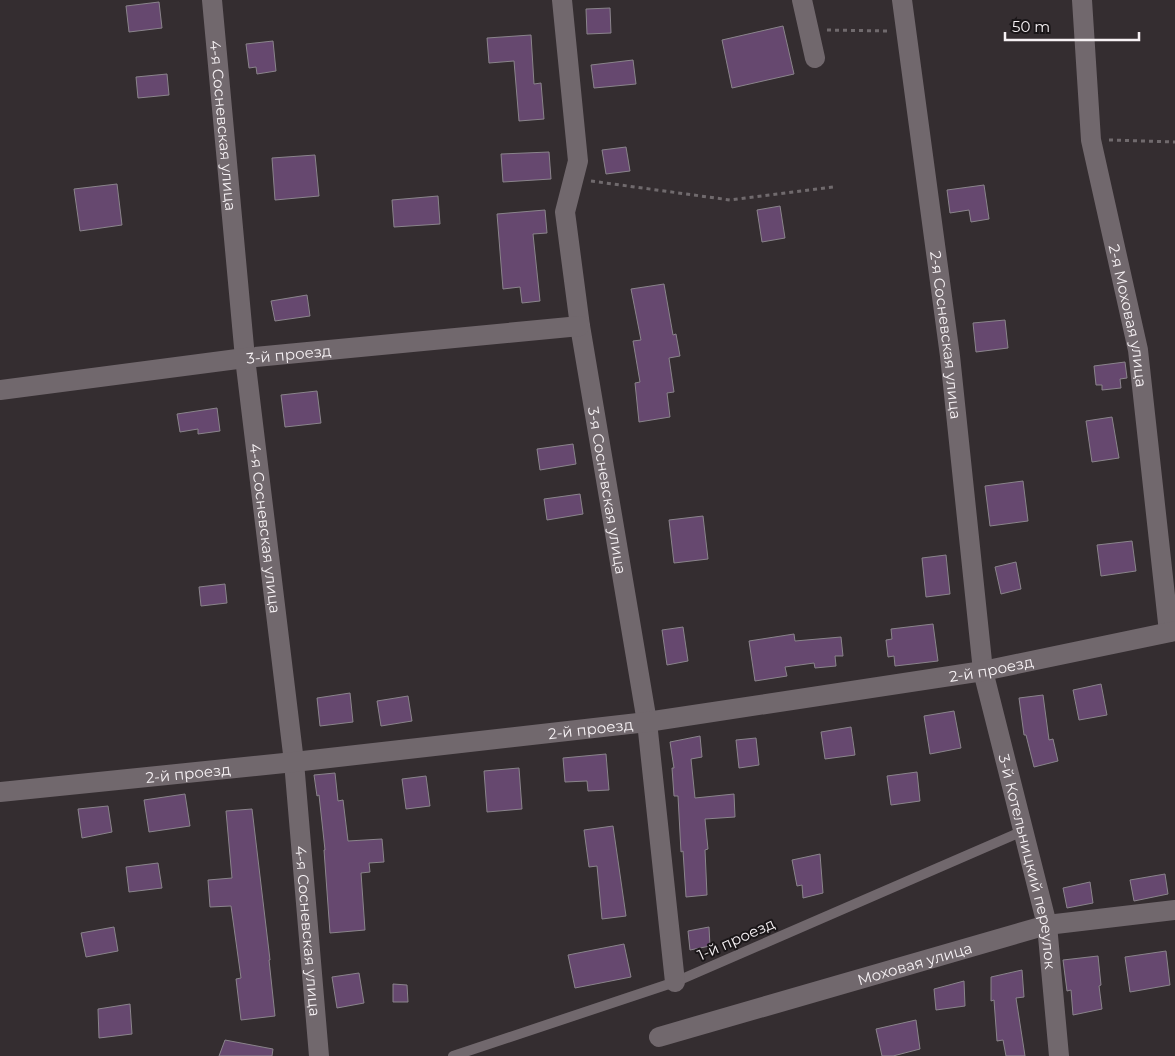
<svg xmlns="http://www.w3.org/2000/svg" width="1175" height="1056" viewBox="0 0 1175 1056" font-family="Montserrat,sans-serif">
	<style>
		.building { fill: #66486f; stroke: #8a848b }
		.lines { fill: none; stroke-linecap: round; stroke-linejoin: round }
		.path { stroke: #706a6d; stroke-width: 3; stroke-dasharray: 4 4; stroke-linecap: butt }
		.service { stroke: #71686d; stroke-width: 10 }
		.minor { stroke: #71686d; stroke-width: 20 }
		.labels { text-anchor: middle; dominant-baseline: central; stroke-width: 4; stroke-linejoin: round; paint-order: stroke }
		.street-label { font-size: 15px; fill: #f6f1f4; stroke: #1a1618 }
	</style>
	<rect width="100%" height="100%" fill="#342d30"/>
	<path class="building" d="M 159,2 L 162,28 L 129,32 L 126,6 Z
		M 610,8 L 611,33 L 587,34 L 586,9 Z
		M 783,26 L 794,74 L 732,88 L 722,40 Z
		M 531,35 L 534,84 L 541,83 L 544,119 L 519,121 L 514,61 L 489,63 L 487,38 Z
		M 273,41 L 276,71 L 257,74 L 256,67 L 249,68 L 246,44 Z
		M 633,60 L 636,84 L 594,88 L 591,65 Z
		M 167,74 L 169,95 L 138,98 L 136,77 Z
		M 626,147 L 630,171 L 606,174 L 602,150 Z
		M 549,152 L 551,179 L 503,182 L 501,154 Z
		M 315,155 L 319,196 L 275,200 L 272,158 Z
		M 117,184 L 122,225 L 80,231 L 74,189 Z
		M 984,185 L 989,219 L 971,222 L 969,210 L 950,213 L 947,190 Z
		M 438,196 L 440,224 L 394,227 L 392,200 Z
		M 780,206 L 785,238 L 762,242 L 757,210 Z
		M 545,210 L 547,233 L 533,234 L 540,301 L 522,303 L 520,287 L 503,289 L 497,214 Z
		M 664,284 L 673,335 L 676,334 L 680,356 L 669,358 L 674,392 L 667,393 L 670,417 L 639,422 L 635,383 L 640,382 L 633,341 L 641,340 L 631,289 Z
		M 307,295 L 310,316 L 275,321 L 271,301 Z
		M 1005,320 L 1008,348 L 976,352 L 973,323 Z
		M 1125,362 L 1127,378 L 1120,379 L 1121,388 L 1102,390 L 1102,385 L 1096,385 L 1094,366 Z
		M 317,391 L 321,423 L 285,427 L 281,395 Z
		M 217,408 L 220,431 L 198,434 L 198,429 L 180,432 L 177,414 Z
		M 1112,417 L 1119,458 L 1092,462 L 1086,421 Z
		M 573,444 L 576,464 L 540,470 L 537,449 Z
		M 1023,481 L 1028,521 L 990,526 L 985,486 Z
		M 580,494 L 583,514 L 547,520 L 544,499 Z
		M 703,516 L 708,559 L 674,563 L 669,520 Z
		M 1132,541 L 1136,571 L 1101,576 L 1097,545 Z
		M 946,555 L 950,594 L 926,597 L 922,558 Z
		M 1016,562 L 1021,589 L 1001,594 L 995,567 Z
		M 225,584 L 227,603 L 201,606 L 199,587 Z
		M 933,624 L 938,661 L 895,666 L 894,656 L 888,657 L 886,640 L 892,639 L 891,629 Z
		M 683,627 L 688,661 L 667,665 L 662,630 Z
		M 794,634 L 795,641 L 841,637 L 843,656 L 835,656 L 836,666 L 815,668 L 814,663 L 785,667 L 787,676 L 755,681 L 749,641 Z
		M 1101,684 L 1107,715 L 1079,720 L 1073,690 Z
		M 350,693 L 353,722 L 320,726 L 317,698 Z
		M 1043,695 L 1049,740 L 1053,739 L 1058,761 L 1034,767 L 1026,735 L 1024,735 L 1019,698 Z
		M 408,696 L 412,721 L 381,726 L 377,701 Z
		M 954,711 L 961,748 L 930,754 L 924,716 Z
		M 851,727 L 855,755 L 825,759 L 821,732 Z
		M 700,736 L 702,757 L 691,759 L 695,798 L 734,794 L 735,817 L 705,819 L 708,849 L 705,850 L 707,895 L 686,897 L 683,851 L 681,852 L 678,796 L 674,796 L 672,768 L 674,768 L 670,742 Z
		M 756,738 L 759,765 L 739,768 L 736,740 Z
		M 606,754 L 609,790 L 588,791 L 587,781 L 565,782 L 563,758 Z
		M 519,768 L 522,809 L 487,812 L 484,771 Z
		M 917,772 L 920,801 L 891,805 L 887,776 Z
		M 335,773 L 338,801 L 343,800 L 348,841 L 382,839 L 384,862 L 369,863 L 370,872 L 361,873 L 365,930 L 330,933 L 324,850 L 325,850 L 319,795 L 317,796 L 314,775 Z
		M 426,776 L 430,806 L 406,809 L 402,779 Z
		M 185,794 L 190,826 L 149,832 L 144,800 Z
		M 108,806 L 112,832 L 82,838 L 78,809 Z
		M 252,809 L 270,960 L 269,960 L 275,1016 L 241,1020 L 236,979 L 241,978 L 231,906 L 210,907 L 208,880 L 232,878 L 226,811 Z
		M 613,826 L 626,916 L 602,919 L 597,866 L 589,867 L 584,830 Z
		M 820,854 L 823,893 L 803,898 L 802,885 L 797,886 L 792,860 Z
		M 158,863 L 162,888 L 129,892 L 126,867 Z
		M 1165,874 L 1168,894 L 1134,901 L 1130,880 Z
		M 1090,882 L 1093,903 L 1067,908 L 1063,888 Z
		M 114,927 L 118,951 L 86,957 L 81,933 Z
		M 709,927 L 710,946 L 690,950 L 688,931 Z
		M 624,944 L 631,977 L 575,988 L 568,955 Z
		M 1166,951 L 1170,985 L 1130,992 L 1125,957 Z
		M 1098,956 L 1101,985 L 1099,986 L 1102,1009 L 1073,1015 L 1071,990 L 1067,991 L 1063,960 Z
		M 1022,970 L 1024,997 L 1016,998 L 1025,1056 L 1006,1056 L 1003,1040 L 997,1041 L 994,1000 L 991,1001 L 991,977 Z
		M 359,973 L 364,1003 L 337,1008 L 332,977 Z
		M 964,981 L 965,1006 L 936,1010 L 934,989 Z
		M 393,984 L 407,985 L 408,1002 L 393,1002 Z
		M 130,1004 L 132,1034 L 99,1038 L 98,1009 Z
		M 916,1020 L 920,1049 L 893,1056 L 882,1056 L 876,1029 Z
		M 225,1040 L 273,1049 L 272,1056 L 219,1056 Z"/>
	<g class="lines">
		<path class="path" d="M 827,30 L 888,31
			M 1109,140 L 1175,142
			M 591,181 L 730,200 L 833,187"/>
		<path class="service" d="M 453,1056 L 675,982 L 1023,831"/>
		<g class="minor">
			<path id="s1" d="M 212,0 L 245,358 L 294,762 L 319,1056"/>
			<path id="s2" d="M 562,0 L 578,161 L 565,212 L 580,326 L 647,722 L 675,982"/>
			<path d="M 802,0 L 815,58"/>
			<path id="s3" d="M 902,0 L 950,356 L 983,671 L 1047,925 L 1059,1056"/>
			<path id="s4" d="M 1082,0 L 1091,140 L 1138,350 L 1169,632"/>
			<path id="s5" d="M 0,390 L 245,358 L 580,326"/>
			<path id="s6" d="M 0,792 L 294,762 L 647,722 L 983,671 L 1175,631"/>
			<path id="s7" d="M 659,1037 L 1047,925 L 1175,910"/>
		</g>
	</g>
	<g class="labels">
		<g class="street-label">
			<text stroke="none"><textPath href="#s1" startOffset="126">4-я Сосневская улица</textPath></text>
			<text stroke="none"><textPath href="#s4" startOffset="320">2-я Моховая улица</textPath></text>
			<text stroke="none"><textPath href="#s3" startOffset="338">2-я Сосневская улица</textPath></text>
			<text stroke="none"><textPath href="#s5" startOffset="291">3-й проезд</textPath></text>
			<text stroke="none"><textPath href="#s2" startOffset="496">3-я Сосневская улица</textPath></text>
			<text stroke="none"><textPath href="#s1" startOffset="531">4-я Сосневская улица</textPath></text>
			<text stroke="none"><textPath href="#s6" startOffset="999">2-й проезд</textPath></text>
			<text stroke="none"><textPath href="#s6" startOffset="594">2-й проезд</textPath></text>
			<text stroke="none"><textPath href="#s6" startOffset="189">2-й проезд</textPath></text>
			<text stroke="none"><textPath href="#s3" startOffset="872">3-й Котельницкий переулок</textPath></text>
			<text stroke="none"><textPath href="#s1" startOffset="936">4-я Сосневская улица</textPath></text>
			<text transform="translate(736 939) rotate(-24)">1-й проезд</text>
			<text stroke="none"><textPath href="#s7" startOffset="266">Моховая улица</textPath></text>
		</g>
	</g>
	<path d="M1005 32v8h134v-8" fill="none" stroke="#f6f1f4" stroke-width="2.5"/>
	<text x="1012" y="32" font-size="15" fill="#f6f1f4" stroke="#1a1618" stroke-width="4" paint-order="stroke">50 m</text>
</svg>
